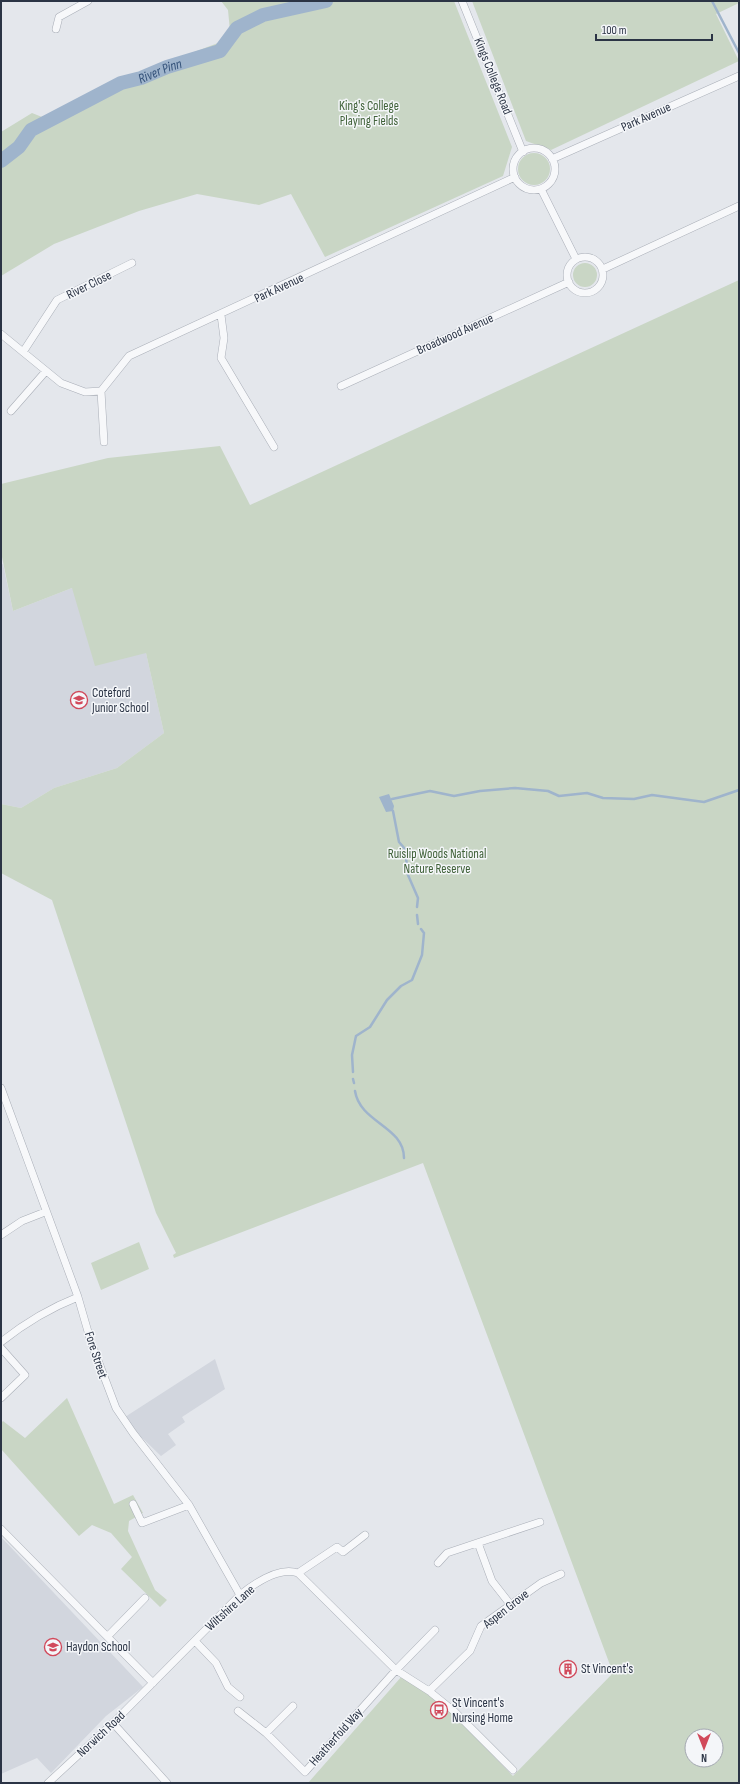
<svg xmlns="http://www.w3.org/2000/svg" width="740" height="1784" viewBox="0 0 740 1784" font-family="'Sofia Sans Condensed',sans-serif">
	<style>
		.built { fill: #d2d6de }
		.green { fill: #c9d6c5; fill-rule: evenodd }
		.water { fill: #9fb4cc }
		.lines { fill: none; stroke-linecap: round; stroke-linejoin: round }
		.stream { stroke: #9fb4cc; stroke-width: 2.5 }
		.river { stroke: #9fb4cc; stroke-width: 14 }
		.minor-casing { stroke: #a9aeb7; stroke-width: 8 }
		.minor { stroke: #f7f8fa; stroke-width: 7 }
		.labels { text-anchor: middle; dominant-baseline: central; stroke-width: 3; stroke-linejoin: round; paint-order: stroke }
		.street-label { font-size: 13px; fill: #2b3445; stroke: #f4f6f9 }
		.park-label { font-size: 13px; fill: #3f6138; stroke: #f4f6f9 }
		.poi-label { font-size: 13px; fill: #2b3445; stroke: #f4f6f9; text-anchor: start }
		.water-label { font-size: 14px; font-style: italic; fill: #34527a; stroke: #f4f6f9 }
	</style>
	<rect width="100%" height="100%" fill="#e4e7ec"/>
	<path class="built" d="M 3,564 L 13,611 L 72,588 L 146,653 L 164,733 L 117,768 L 54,788 L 21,808 L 1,804 L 1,565 Z
		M 215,1359 L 225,1389 L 182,1417 L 185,1422 L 168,1434 L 176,1445 L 161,1456 L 133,1429 L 125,1417 Z
		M 1,1537 L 143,1687 L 106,1716 L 51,1773 L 37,1758 L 1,1774 Z"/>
	<path class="green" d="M 221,1 L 454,1 L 512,147 L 503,176 L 325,257 L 291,194 L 259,205 L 197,194 L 139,211 L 54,244 L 1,276 L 1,132 L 32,113 L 42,117 L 117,81 L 218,43 L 230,31 L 228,10 Z
		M 472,1 L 739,1 L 739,3 L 716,14 L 739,61 L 551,150 L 526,141 Z
		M518 169a16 16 0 1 1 32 0a16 16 0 1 1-32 0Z
		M573 275a12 12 0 1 1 24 0a12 12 0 1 1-24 0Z
		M 739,280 L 739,1783 L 308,1783 L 402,1676 L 433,1694 L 513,1776 L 613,1673 L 423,1163 L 174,1258 L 173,1255 L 176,1253 L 156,1213 L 52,900 L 1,873 L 1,804 L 21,808 L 54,788 L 117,768 L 164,733 L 146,653 L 95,666 L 72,588 L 13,611 L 1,552 L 1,484 L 108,458 L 220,446 L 250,505 ZM 692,1736 L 716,1736 L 716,1760 L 692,1760 Z
		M 139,1242 L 149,1269 L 101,1290 L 91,1263 Z
		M 67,1398 L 114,1504 L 133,1495 L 143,1513 L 129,1521 L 128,1531 L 155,1590 L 167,1600 L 160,1607 L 121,1569 L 132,1557 L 111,1533 L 92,1525 L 79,1536 L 1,1449 L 1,1423 L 3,1421 L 25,1438 Z"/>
	<path class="water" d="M 389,794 L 394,806 L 393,811 L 386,812 L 379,797 Z"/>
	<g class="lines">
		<path class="stream" d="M 712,1 L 739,53
			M 392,799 L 430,791 L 454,796 L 480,791 L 515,788 L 548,791 L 559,796 L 587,793 L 603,798 L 634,799 L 652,795 L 704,802 L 739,790
			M 393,811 L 399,842 L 405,849 L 408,875 L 418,898 L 417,907
			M 417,915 L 418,924
			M 353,1072 L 352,1055 L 356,1036 L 370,1027 L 387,1000 L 401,986 L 412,980 L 422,955 L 424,933 L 421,929
			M 353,1079 L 354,1083
			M 355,1091 C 360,1123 404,1126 404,1158"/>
		<path class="river" id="s1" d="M 1,161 L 19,147 L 31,130 L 121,83 L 141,78 L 167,67 L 220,51 L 237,28 L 263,15 L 326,1"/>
		<g class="minor-casing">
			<path id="minor" d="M 462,1 L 523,152
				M 56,29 L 59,17 L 88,1
				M513 169a21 21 0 1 1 42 0a21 21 0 1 1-42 0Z
				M 552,159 L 739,76
				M 541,189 L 576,259
				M567 275a18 18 0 1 1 36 0a18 18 0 1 1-36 0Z
				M 603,269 L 739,206
				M 221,315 L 224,338 L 221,358 L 274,447
				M 1,334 L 61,383 L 85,392 L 101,391
				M 23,352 L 57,300 L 132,263
				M 341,386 L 569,282
				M 11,411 L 46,371
				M 104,442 L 101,391 L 129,356 L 515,177
				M 1,1088 L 78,1297 L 91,1342 L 116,1408 L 133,1433 L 189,1505 L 240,1595
				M 1,1235 L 22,1221 L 45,1212
				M 1,1342 C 25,1323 50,1308 78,1297
				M 1,1348 L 25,1375 L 1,1398
				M 133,1504 L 142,1523 L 189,1505
				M 1,1529 L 153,1683
				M 478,1543 L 492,1581 L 510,1604
				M 438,1563 L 447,1553 L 540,1522
				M 298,1573 L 337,1547 L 343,1552 L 365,1535
				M 108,1636 L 145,1598
				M 195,1641 L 216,1663 L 228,1687 L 240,1697
				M 429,1691 L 470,1651 L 481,1626 L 541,1583 L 561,1574
				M 238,1711 L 266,1733 L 305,1772 L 396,1670 L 435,1630
				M 113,1723 L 167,1783
				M 266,1733 L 293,1706
				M 48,1783 L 113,1723 L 240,1595 C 255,1583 279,1566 298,1573 L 396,1670 L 429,1691 L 455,1712 L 513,1770"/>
		</g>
		<use href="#minor" class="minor"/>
	</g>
	<defs>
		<g id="school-ring" transform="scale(0.9)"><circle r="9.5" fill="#f4f6f9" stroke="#d1495b" stroke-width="1.5"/><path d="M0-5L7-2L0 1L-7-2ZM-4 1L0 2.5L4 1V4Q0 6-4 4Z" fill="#d1495b"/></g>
		<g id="building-ring" transform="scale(0.9)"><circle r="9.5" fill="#f4f6f9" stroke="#d1495b" stroke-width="1.5"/><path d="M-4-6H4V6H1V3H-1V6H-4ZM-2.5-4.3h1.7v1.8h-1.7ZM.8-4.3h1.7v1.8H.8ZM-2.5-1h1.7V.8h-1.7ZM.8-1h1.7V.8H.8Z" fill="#d1495b"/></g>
		<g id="bus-ring" transform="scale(0.9)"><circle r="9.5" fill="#f4f6f9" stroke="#d1495b" stroke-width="1.5"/><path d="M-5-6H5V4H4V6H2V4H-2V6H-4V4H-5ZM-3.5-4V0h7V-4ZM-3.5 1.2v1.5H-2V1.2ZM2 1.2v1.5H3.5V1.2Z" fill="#d1495b"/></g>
	</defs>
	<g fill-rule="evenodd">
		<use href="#school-ring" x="79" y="700"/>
		<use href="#school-ring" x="53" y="1647"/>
		<use href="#building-ring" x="568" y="1669"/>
		<use href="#bus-ring" x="439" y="1710"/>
	</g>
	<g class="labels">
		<g class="street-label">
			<text transform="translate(493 76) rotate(68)">Kings College Road</text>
			<text transform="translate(646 117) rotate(-24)">Park Avenue</text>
			<text transform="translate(89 285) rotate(-26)">River Close</text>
			<text transform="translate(279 288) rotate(-25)">Park Avenue</text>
			<text transform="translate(455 334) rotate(-24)">Broadwood Avenue</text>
			<text transform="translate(96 1355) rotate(72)">Fore Street</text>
			<text transform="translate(230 1608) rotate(-42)">Wiltshire Lane</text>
			<text transform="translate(506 1609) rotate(-38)">Aspen Grove</text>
			<text transform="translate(101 1734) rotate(-43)">Norwich Road</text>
			<text transform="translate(336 1737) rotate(-48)">Heatherfold Way</text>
		</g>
		<g class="park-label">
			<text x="369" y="106">King's College<tspan x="369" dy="15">Playing Fields</tspan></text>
			<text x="437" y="854">Ruislip Woods National<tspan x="437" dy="15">Nature Reserve</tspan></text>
		</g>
		<g class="poi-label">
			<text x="92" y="693">Coteford<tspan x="92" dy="15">Junior School</tspan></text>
			<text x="66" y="1647">Haydon School</text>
			<text x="581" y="1669">St Vincent's</text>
			<text x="452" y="1703">St Vincent's<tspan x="452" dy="15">Nursing Home</tspan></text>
		</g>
		<g class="water-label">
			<text stroke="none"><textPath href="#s1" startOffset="186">River Pinn</textPath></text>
		</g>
	</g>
	<rect width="740" height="1784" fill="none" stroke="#2b3445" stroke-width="4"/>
	<g transform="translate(704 1748) rotate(180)"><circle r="19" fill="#f4f6f9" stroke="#a4a8b1"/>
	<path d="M0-3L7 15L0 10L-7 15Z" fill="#d1495b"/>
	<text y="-6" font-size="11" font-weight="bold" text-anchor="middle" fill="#2b3445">N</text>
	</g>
	<path d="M596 34v6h116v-6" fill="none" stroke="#2b3445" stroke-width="2"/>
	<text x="602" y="34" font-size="12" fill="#2b3445" stroke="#f4f6f9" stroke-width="3" paint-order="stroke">100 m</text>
</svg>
